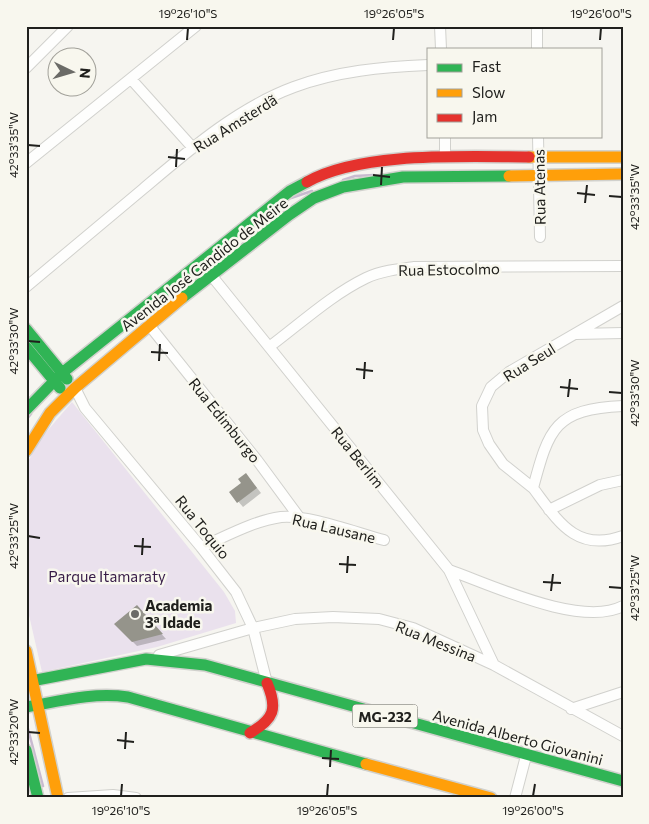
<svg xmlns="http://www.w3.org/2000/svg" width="649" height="824" viewBox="0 0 649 824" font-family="Commissioner,sans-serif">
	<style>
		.green { fill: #eae1ed }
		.shadow { fill: #0003 }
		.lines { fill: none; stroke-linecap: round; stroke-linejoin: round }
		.stream { stroke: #c8bad0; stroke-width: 2.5 }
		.building { fill: #95948b }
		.street-casing { stroke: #d1d1cd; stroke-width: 12 }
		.fast-casing { stroke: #d1d1cd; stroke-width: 14 }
		.slow-casing { stroke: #d1d1cd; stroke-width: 14 }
		.jam-casing { stroke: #d1d1cd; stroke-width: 14 }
		.street { stroke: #fefefd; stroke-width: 10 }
		.fast { stroke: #30b455; stroke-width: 11 }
		.slow { stroke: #ff9f0a; stroke-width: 11 }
		.jam { stroke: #e5322d; stroke-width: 11 }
		.ticks { fill: none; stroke: #20201d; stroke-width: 2 }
		.poi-dot { fill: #6b6b67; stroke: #f8f7ee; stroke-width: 2 }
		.labels { text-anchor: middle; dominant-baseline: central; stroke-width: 5; stroke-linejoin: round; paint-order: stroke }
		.shield { fill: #f8f7ee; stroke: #61605c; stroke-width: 1 }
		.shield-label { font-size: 14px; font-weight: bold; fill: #20201d }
		.street-label { font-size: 15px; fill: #20201d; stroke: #f8f7ee }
		.park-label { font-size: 15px; fill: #361b46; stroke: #f8f7ee }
		.poi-label { font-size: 15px; font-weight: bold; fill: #20201d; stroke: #f8f7ee; text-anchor: start }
		.neatline { fill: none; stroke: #20201d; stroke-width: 2 }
		.ticks-label { font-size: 12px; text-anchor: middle; fill: #20201d }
	</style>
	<rect width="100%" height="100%" fill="#f6f5f0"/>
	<path class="green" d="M 72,402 L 224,592 L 235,611 L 236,623 L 157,647 L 42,672 L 26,602 L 26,465 L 42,437 Z"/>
	<path class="shadow" d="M 250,479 L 261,493 L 243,507 L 231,493 Z
		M 141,611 L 166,639 L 137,646 L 115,624 Z"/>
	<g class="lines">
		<path class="stream" d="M 343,180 L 355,176 L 374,175
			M 291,198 L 312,191
			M 26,420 L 31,414
			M 27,725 L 43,786"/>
	</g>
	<path class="building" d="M 246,473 L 257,488 L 237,503 L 229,492 L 241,483 L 238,479 Z
		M 137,605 L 163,634 L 132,642 L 114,624 Z"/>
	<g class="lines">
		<g class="street-casing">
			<path id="street" d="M 440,26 L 441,49
				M 537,26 L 537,49
				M 26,68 L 68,26
				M 131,79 L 193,148
				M 445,136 L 445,157
				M 538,136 L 540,237
				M 26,163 L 196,26
				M 207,270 L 449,570 L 494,665
				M 26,287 C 65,254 104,222 143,189 C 188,151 237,108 294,87 C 337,71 382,67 428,65
				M 149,325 L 257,460 L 299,517
				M 576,334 L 623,333
				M 269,347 C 300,324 331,295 366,278 C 381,271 398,269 414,267 L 623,266
				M 75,388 L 85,408 L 201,547 L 236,592 L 253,628 L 267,683
				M 623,406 C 555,409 549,428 533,488 C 558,521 576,553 623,536
				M 533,488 L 503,464 L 489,444 L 483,430 L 482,406 L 491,387 L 509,372 L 623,306
				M 549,510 L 600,485 L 623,480
				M 201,547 C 227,536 253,521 281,517 C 307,514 357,533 384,540
				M 449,570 C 492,585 581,628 623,606
				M 159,655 L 253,628 L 295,619 L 333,617 L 379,619 L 413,628 L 494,665 L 623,736
				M 571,709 L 623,692
				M 68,798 L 113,795 L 136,798
				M 515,798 L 526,756"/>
		</g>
		<g class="fast-casing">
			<path id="fast" d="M 182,298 L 289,215 L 314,198 L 343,187 L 403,177 L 509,176
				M 26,329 L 67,379
				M 26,347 L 60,388
				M 26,410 L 62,373 L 290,191 L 307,182
				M 26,682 L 146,659 L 205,665 L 623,781
				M 26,707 C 60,701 93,692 128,697 L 366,764
				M 26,750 L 38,798"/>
		</g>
		<g class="slow-casing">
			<path id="slow" d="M 529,157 L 623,157
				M 509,176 L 623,174
				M 26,451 L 50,413 L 75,388 L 182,298
				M 26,651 L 58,798
				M 366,764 L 491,798"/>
		</g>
		<g class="jam-casing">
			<path id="jam" d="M 307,182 C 362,151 466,157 529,157
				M 250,733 C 274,719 278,709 267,683"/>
		</g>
		<use href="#street" class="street"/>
		<use href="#fast" class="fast"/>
		<use href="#slow" class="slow"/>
		<use href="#jam" class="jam"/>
	</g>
	<path class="ticks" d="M 187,40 L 188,28M 393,40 L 394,28M 600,40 L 601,28M 28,145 L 40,146M 168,157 L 185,159M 176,167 L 177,149M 373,175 L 390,177M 381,185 L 382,167M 577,193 L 595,195M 609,196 L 622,197M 585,203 L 587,185M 28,341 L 40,342M 151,352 L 168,353M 159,361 L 160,344M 356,369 L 373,371M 364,379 L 365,362M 560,387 L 578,389M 609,392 L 622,393M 568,397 L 570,379M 28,536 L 40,538M 134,546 L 151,547M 142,555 L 143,538M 339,564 L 356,565M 347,573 L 348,556M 543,582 L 561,583M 609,587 L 622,588M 551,591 L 553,574M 28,732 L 40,733M 117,740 L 134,742M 125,749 L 126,732M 322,758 L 339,759M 330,767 L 331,750M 121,796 L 122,784M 327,796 L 328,784M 533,796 L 535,784"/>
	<circle class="poi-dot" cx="135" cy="614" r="5"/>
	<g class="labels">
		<rect class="shield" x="352.5" y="704.5" width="65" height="23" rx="4"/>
		<g class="shield-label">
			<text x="385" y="716">MG-232</text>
		</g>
		<g class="street-label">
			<text transform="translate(235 123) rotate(-32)">Rua Amsterdã</text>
			<text transform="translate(539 187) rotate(-91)">Rua Atenas</text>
			<text transform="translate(204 264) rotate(-38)">Avenida José Candido de Meire</text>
			<text transform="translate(449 269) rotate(-1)">Rua Estocolmo</text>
			<text transform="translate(529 362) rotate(-32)">Rua Seul</text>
			<text transform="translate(225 420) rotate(51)">Rua Edimburgo</text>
			<text transform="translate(358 457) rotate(51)">Rua Berlim</text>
			<text transform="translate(203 527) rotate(51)">Rua Toquio</text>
			<text transform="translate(334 528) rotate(13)">Rua Lausane</text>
			<text transform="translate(436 641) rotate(22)">Rua Messina</text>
			<text transform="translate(518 737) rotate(15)">Avenida Alberto Giovanini</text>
		</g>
		<g class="park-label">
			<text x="107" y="576">Parque Itamaraty</text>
		</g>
		<g class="poi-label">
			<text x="145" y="605">Academia<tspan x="145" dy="17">3ª Idade</tspan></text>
		</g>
	</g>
	<rect width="649" height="824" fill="none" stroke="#f8f7ee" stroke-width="55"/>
	<rect x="427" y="48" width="175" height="90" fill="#f8f7ee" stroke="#a2a19a"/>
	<rect x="437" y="64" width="25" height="8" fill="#30b455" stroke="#a2a19a"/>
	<text x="472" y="72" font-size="15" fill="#20201d">Fast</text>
	<rect x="437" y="89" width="25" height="8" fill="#ff9f0a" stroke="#a2a19a"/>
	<text x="472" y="98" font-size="15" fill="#20201d">Slow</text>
	<rect x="437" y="114" width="25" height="8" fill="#e5322d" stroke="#a2a19a"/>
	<text x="472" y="122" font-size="15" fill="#20201d">Jam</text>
	<g transform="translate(72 72) rotate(95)"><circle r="24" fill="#f8f7ee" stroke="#a2a19a"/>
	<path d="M0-4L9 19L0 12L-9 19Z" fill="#6b6b67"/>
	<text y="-8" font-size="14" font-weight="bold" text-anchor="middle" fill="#20201d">N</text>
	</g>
	<rect x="28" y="28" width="594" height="768" class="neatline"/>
	<g class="ticks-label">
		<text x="188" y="18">19°26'10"S</text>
		<text x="394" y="18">19°26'05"S</text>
		<text x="601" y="18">19°26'00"S</text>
		<text transform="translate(14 145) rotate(-90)" y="4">42°33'35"W</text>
		<text transform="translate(635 197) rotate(-90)" y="4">42°33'35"W</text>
		<text transform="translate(14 341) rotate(-90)" y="4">42°33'30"W</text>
		<text transform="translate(635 393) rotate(-90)" y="4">42°33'30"W</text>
		<text transform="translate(14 536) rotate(-90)" y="4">42°33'25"W</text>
		<text transform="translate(635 588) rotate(-90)" y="4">42°33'25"W</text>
		<text transform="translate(14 732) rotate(-90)" y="4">42°33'20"W</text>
		<text x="121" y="815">19°26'10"S</text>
		<text x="327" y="815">19°26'05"S</text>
		<text x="533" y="815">19°26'00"S</text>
	</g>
</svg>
